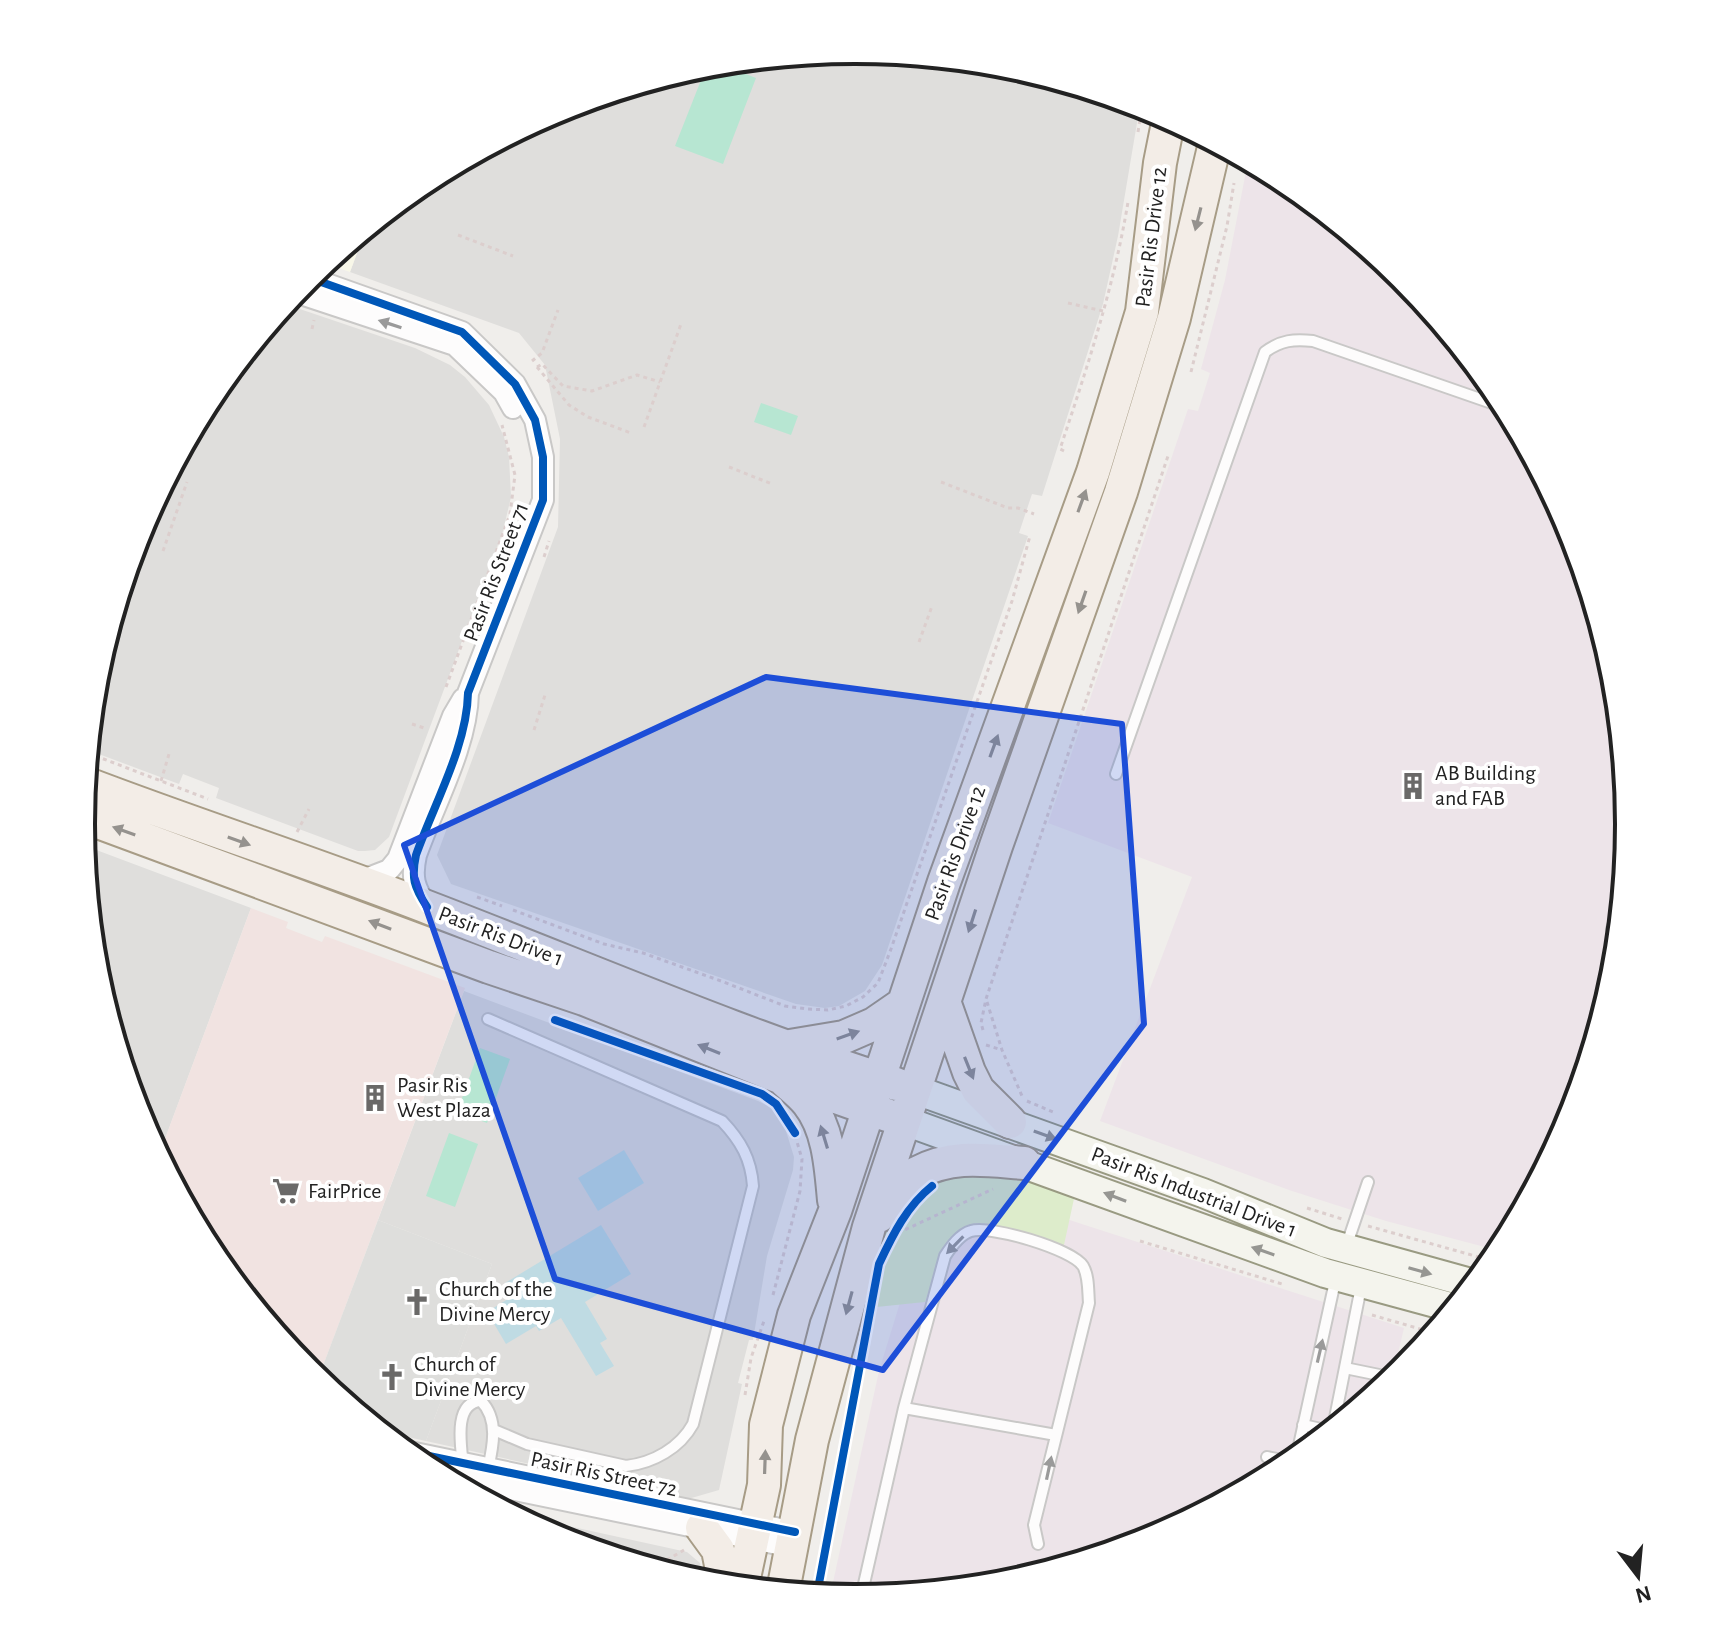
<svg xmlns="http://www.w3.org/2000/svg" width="1710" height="1648" viewBox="0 0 1710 1648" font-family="'Alegreya Sans',sans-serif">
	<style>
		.residential { fill: #dfdedc }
		.commercial { fill: #f1e3e1 }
		.industrial { fill: #ede4e9 }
		.education { fill: #f8f7e8 }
		.religious { fill: #dededc }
		.grass { fill: #ddeccb }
		.pitch { fill: #b7e6d2 }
		.water { fill: #bfdbe3 }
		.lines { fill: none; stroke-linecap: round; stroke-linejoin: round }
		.lane-casing { stroke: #c9c8c7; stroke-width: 14 }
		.street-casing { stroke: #c9c8c7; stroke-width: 24 }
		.secondary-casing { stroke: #999a82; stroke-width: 32 }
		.primary-casing { stroke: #a79c86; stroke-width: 36 }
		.path { stroke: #dccecd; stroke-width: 3; stroke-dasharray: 4 4; stroke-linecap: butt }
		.lane { stroke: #fdfcfc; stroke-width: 10 }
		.street { stroke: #fdfcfc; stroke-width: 20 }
		.secondary { stroke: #f4f4ed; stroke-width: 28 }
		.primary { stroke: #f3ede7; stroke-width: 32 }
		.cycleway-casing { stroke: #fff; stroke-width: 13 }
		.cycleway { stroke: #0057b8; stroke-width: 8 }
		.oneway { fill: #95928e }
		.oneway2 { fill: #9a9a9a }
		.oneway3 { fill: #969692 }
		.marked { fill: #1d4ed8; fill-opacity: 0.2; stroke: #1d4ed8; stroke-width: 6; stroke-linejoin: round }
		.labels { text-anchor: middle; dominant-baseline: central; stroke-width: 8; stroke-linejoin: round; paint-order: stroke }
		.street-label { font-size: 22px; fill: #222; stroke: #fff }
		.poi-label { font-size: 22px; fill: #222; stroke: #fff; text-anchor: start }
		.rim { fill: none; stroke: #222; stroke-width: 4 }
	</style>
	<rect width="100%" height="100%" fill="#f0eeeb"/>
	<path class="residential" d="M 855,50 L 1006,65 L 1140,105 L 1118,236 L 1103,304 L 1042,496 L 1032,494 L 1019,533 L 1028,536 L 882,965 L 865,991 L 839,1006 L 825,1008 L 796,1004 L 451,884 L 437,855 L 558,527 L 560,439 L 545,365 L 519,333 L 350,272 L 366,229 L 425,180 L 559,109 L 704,65 Z
		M 285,304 L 415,348 L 450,365 L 465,377 L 489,405 L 504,437 L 509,457 L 511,497 L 503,531 L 389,837 L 375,850 L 365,851 L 358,851 L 216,798 L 219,788 L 183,774 L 179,784 L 88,750 L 96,673 L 140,527 L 212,394 Z
		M 83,845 L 251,908 L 159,1155 L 140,1120 L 96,975 Z
		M 464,991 L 758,1101 L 770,1107 L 790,1128 L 786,1131 L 794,1157 L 793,1170 L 767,1256 L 753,1340 L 749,1340 L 738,1383 L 742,1384 L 719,1490 L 688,1499 L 426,1441 L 492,1264 L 378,1220 Z
		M 509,1513 L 687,1552 L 700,1563 L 703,1573 L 701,1582 L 558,1539 Z"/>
	<path class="commercial" d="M 251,908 L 288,922 L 286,928 L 322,942 L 325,936 L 465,988 L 318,1379 L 307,1371 L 211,1254 L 159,1155 Z"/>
	<path class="industrial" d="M 1248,161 L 1285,181 L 1403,277 L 1499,394 L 1570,528 L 1614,673 L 1629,824 L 1614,975 L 1570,1121 L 1500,1251 L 1386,1221 L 1289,1190 L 1100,1121 L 1192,877 L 1048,823 L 1188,409 L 1198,411 L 1210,373 L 1201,369 L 1225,280 Z
		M 995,1196 L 1404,1328 L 1392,1379 L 1285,1468 L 1151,1539 L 1006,1583 L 855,1598 L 830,1596 L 879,1371 L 922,1231 Z"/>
	<path class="education" d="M 366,229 L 350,272 L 324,263 Z"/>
	<path class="religious" d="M 378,1220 L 492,1264 L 426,1441 L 381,1431 L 318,1379 Z"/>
	<path class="grass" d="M 954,1169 L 1031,1181 L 1075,1194 L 1064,1245 C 1030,1237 973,1212 947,1244 C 938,1255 931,1287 925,1302 L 857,1309 L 879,1224 L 916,1181 Z"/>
	<path class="pitch" d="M 718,63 L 756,78 L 723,164 L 675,146 L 707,65 Z
		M 761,403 L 798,416 L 791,435 L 754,422 Z
		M 480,1048 L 510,1059 L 487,1123 L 457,1112 Z
		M 449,1133 L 478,1144 L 455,1207 L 426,1196 Z"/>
	<path class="water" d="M 624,1150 L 644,1183 L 598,1211 L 578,1178 Z
		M 601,1225 L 631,1274 L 585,1302 L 607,1339 L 600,1343 L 614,1366 L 596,1376 L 561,1318 L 539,1331 L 536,1326 L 506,1344 L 487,1312 L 513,1296 L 505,1283 Z"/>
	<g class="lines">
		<g class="lane-casing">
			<path id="lane" d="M 1116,774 L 1265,352 C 1281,340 1294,339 1313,341 L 1506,408
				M 1617,941 L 1612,929 L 1621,903
				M 488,1019 L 722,1121 C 741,1141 751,1159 753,1186 L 693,1424 C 680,1448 653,1463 626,1466 L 527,1444 L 494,1430
				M 1346,1247 L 1368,1182
				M 1345,1368 L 1394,1378
				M 904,1408 L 1056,1435
				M 1303,1425 L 1330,1431
				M 1333,1428 L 1361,1287
				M 1267,1457 L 1292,1462
				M 1296,1459 L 1336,1277
				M 463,1465 C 461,1446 453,1402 481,1401 C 499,1419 493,1447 488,1469
				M 861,1597 L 904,1408 L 945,1256 C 951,1247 960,1234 971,1231 C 991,1225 1072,1249 1083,1266 C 1089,1276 1088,1292 1089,1303 L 1034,1525 L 1038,1544"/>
		</g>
		<g class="street-casing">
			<path id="street" d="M 307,277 L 462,332 L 515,384 L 535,420 L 543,457 L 543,500 L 468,693 C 467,746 434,804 416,855 C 411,878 414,887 427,907
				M 295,292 L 455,345 L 504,392 L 513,408
				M 358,882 L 389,870 L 398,859 L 453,716 L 463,699
				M 405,1451 L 795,1532
				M 437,1474 L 792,1547"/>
		</g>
		<g class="secondary-casing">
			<path id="secondary" d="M 916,1090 L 1203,1193 L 1326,1243 L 1474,1284
				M 905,1121 L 1325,1273 L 1454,1308"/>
		</g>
		<g class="primary-casing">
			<path id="primary" d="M 85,783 C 200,827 317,864 432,909 C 586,968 738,1034 896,1084
				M 82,816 L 489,967 L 584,999 L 782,1078 L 887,1115
				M 945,1004 L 969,1072 L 978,1090 L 1010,1122
				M 790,1046 L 844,1037 L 874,1024 L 903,1004
				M 785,1081 C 793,1088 802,1095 808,1103 C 829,1129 831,1168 834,1200
				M 879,1216 L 917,1173 C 953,1154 985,1160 1024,1163
				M 702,1528 L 718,1550 L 725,1585
				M 742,1587 L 764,1485 L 766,1425 L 794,1315 L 835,1211 L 944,882 L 1093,472 L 1142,312 L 1160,163 L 1169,118
				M 783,1591 L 812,1440 L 869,1227 L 996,846 L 1121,492 L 1174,318 L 1215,143"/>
		</g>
		<path class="path" d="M 1138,132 L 1142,106
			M 458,235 L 513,256
			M 1068,303 L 1103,311
			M 279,320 L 282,308
			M 312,329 L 314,320
			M 532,361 L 542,353 L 558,310
			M 537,367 L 542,364 L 563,386 L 592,391 L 637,375 L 660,382
			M 537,367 L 569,405 L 588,417 L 631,433
			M 1191,372 L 1227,226 L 1234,183
			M 644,427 L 681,324
			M 1064,451 L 1060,449 C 1087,368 1114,287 1128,202
			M 729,467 L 772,484
			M 941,482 L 1008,508 L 1018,508 L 1034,514
			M 163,551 L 187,482
			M 544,557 L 549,541
			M 919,642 L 932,606
			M 446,687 L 510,514 L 515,475 L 502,425
			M 412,724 L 427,729
			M 534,730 L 545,695
			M 88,753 L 208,799
			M 161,781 L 169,754
			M 297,832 L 309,809
			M 477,897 L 502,906
			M 513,910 L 604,944 L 643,953 L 721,981 L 785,1006 L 807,1009 L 828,1010 L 846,1006 L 863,997 L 878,983 L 891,949 L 1012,601 L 1030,536
			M 987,1002 L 1002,1050 L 1022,1096
			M 983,1030 L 981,1023 L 986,999 L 1169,453
			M 986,1045 L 1002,1050
			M 1027,1101 L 1053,1112
			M 1307,1208 L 1342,1219
			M 1368,1226 L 1493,1261
			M 898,1233 L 993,1189
			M 1140,1241 L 1282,1284
			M 773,1295 L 800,1191 L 802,1159 L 795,1135
			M 1372,1315 L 1434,1333
			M 745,1395 L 751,1358 L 765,1318
			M 517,1517 C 551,1522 580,1542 612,1555
			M 653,1568 L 684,1550"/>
		<use href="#lane" class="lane"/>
		<use href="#street" class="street"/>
		<use href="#secondary" class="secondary"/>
		<use href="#primary" class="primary"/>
		<g class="cycleway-casing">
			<path id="cycleway" d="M 307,277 L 462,332 L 515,384 L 535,420 L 543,457 L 543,500 L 468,693 C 467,746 434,804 416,855 C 411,878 414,887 427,907
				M 555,1020 L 762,1094 L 776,1104 L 795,1133
				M 405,1451 L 795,1532
				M 817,1594 L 879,1264 C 893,1234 907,1206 932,1186"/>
		</g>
		<use href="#cycleway" class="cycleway"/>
	</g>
	<defs><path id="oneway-solid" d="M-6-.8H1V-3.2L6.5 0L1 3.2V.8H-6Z" transform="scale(2)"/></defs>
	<g class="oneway">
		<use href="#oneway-solid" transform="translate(1198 219) rotate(104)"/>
		<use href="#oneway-solid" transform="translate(1082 501) rotate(-70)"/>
		<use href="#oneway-solid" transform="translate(1082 602) rotate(109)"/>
		<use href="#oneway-solid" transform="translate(994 746) rotate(-70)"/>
		<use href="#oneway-solid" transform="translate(124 831) rotate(-160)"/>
		<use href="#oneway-solid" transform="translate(239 841) rotate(20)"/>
		<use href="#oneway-solid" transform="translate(972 921) rotate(108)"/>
		<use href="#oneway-solid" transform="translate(380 925) rotate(-159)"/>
		<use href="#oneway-solid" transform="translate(848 1035) rotate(-19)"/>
		<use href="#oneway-solid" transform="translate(709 1049) rotate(-158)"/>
		<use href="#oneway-solid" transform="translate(969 1068) rotate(68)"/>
		<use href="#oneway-solid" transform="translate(824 1137) rotate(-107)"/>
		<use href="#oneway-solid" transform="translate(849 1303) rotate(105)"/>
		<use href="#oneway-solid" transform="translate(765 1462) rotate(-88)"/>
	</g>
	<g class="oneway2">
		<use href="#oneway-solid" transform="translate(390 324) rotate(-162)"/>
		<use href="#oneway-solid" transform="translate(955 1245) rotate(134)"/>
		<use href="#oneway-solid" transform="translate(1320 1351) rotate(-77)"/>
		<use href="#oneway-solid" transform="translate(1049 1468) rotate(-78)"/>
	</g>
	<g class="oneway3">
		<use href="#oneway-solid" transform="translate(1045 1135) rotate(20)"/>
		<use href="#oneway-solid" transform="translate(1115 1197) rotate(-159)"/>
		<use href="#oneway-solid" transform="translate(1263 1251) rotate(-161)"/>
		<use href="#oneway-solid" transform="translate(1420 1271) rotate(16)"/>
	</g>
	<path class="marked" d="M 766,677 L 1122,724 L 1144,1024 L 883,1370 L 555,1279 L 404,845 Z"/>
	<defs>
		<g id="building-bare" transform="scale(2.16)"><path d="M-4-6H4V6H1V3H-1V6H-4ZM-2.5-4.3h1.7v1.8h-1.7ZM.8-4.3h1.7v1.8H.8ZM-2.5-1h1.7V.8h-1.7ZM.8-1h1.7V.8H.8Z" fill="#6a6968" stroke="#fff" stroke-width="2.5" paint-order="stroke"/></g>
		<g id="supermarket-bare" transform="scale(2.16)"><path d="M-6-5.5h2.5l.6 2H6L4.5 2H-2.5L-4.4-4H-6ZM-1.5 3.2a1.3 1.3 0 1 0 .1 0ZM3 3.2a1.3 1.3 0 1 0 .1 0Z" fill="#6a6968" stroke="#fff" stroke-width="2.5" paint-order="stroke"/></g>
		<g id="church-bare" transform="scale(2.16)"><path d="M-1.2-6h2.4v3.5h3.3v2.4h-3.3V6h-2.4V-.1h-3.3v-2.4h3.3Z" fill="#6a6968" stroke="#fff" stroke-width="2.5" paint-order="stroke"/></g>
	</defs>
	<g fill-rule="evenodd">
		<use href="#building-bare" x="1413" y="786"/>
		<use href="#building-bare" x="375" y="1098"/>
		<use href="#supermarket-bare" x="286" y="1191"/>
		<use href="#church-bare" x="417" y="1302"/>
		<use href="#church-bare" x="392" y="1377"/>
	</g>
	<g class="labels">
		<g class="street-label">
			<text transform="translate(1151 237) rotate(-83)">Pasir Ris Drive 12</text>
			<text transform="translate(496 572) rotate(-69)">Pasir Ris Street 71</text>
			<text transform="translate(955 853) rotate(-70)">Pasir Ris Drive 12</text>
			<text transform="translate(501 936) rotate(21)">Pasir Ris Drive 1</text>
			<text transform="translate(1194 1192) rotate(21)">Pasir Ris Industrial Drive 1</text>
			<text transform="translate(604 1474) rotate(12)">Pasir Ris Street 72</text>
		</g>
		<g class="poi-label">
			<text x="1435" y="773">AB Building<tspan x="1435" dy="25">and FAB</tspan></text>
			<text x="397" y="1085">Pasir Ris<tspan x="397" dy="25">West Plaza</tspan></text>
			<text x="308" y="1191">FairPrice</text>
			<text x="439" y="1289">Church of the<tspan x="439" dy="25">Divine Mercy</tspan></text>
			<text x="414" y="1364">Church of<tspan x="414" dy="25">Divine Mercy</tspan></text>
		</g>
	</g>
	<path d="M0 0H1710V1648H0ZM95 824a760 760 0 1 1 1520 0a760 760 0 1 1-1520 0Z" fill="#fff" fill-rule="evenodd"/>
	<path class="rim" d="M95 824a760 760 0 1 1 1520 0a760 760 0 1 1-1520 0Z"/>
	<g transform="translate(1638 1576) rotate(164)" stroke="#ffffff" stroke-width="6" paint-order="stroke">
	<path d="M0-6L14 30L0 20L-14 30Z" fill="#222222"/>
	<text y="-12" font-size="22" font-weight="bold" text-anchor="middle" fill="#222222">N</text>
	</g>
</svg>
